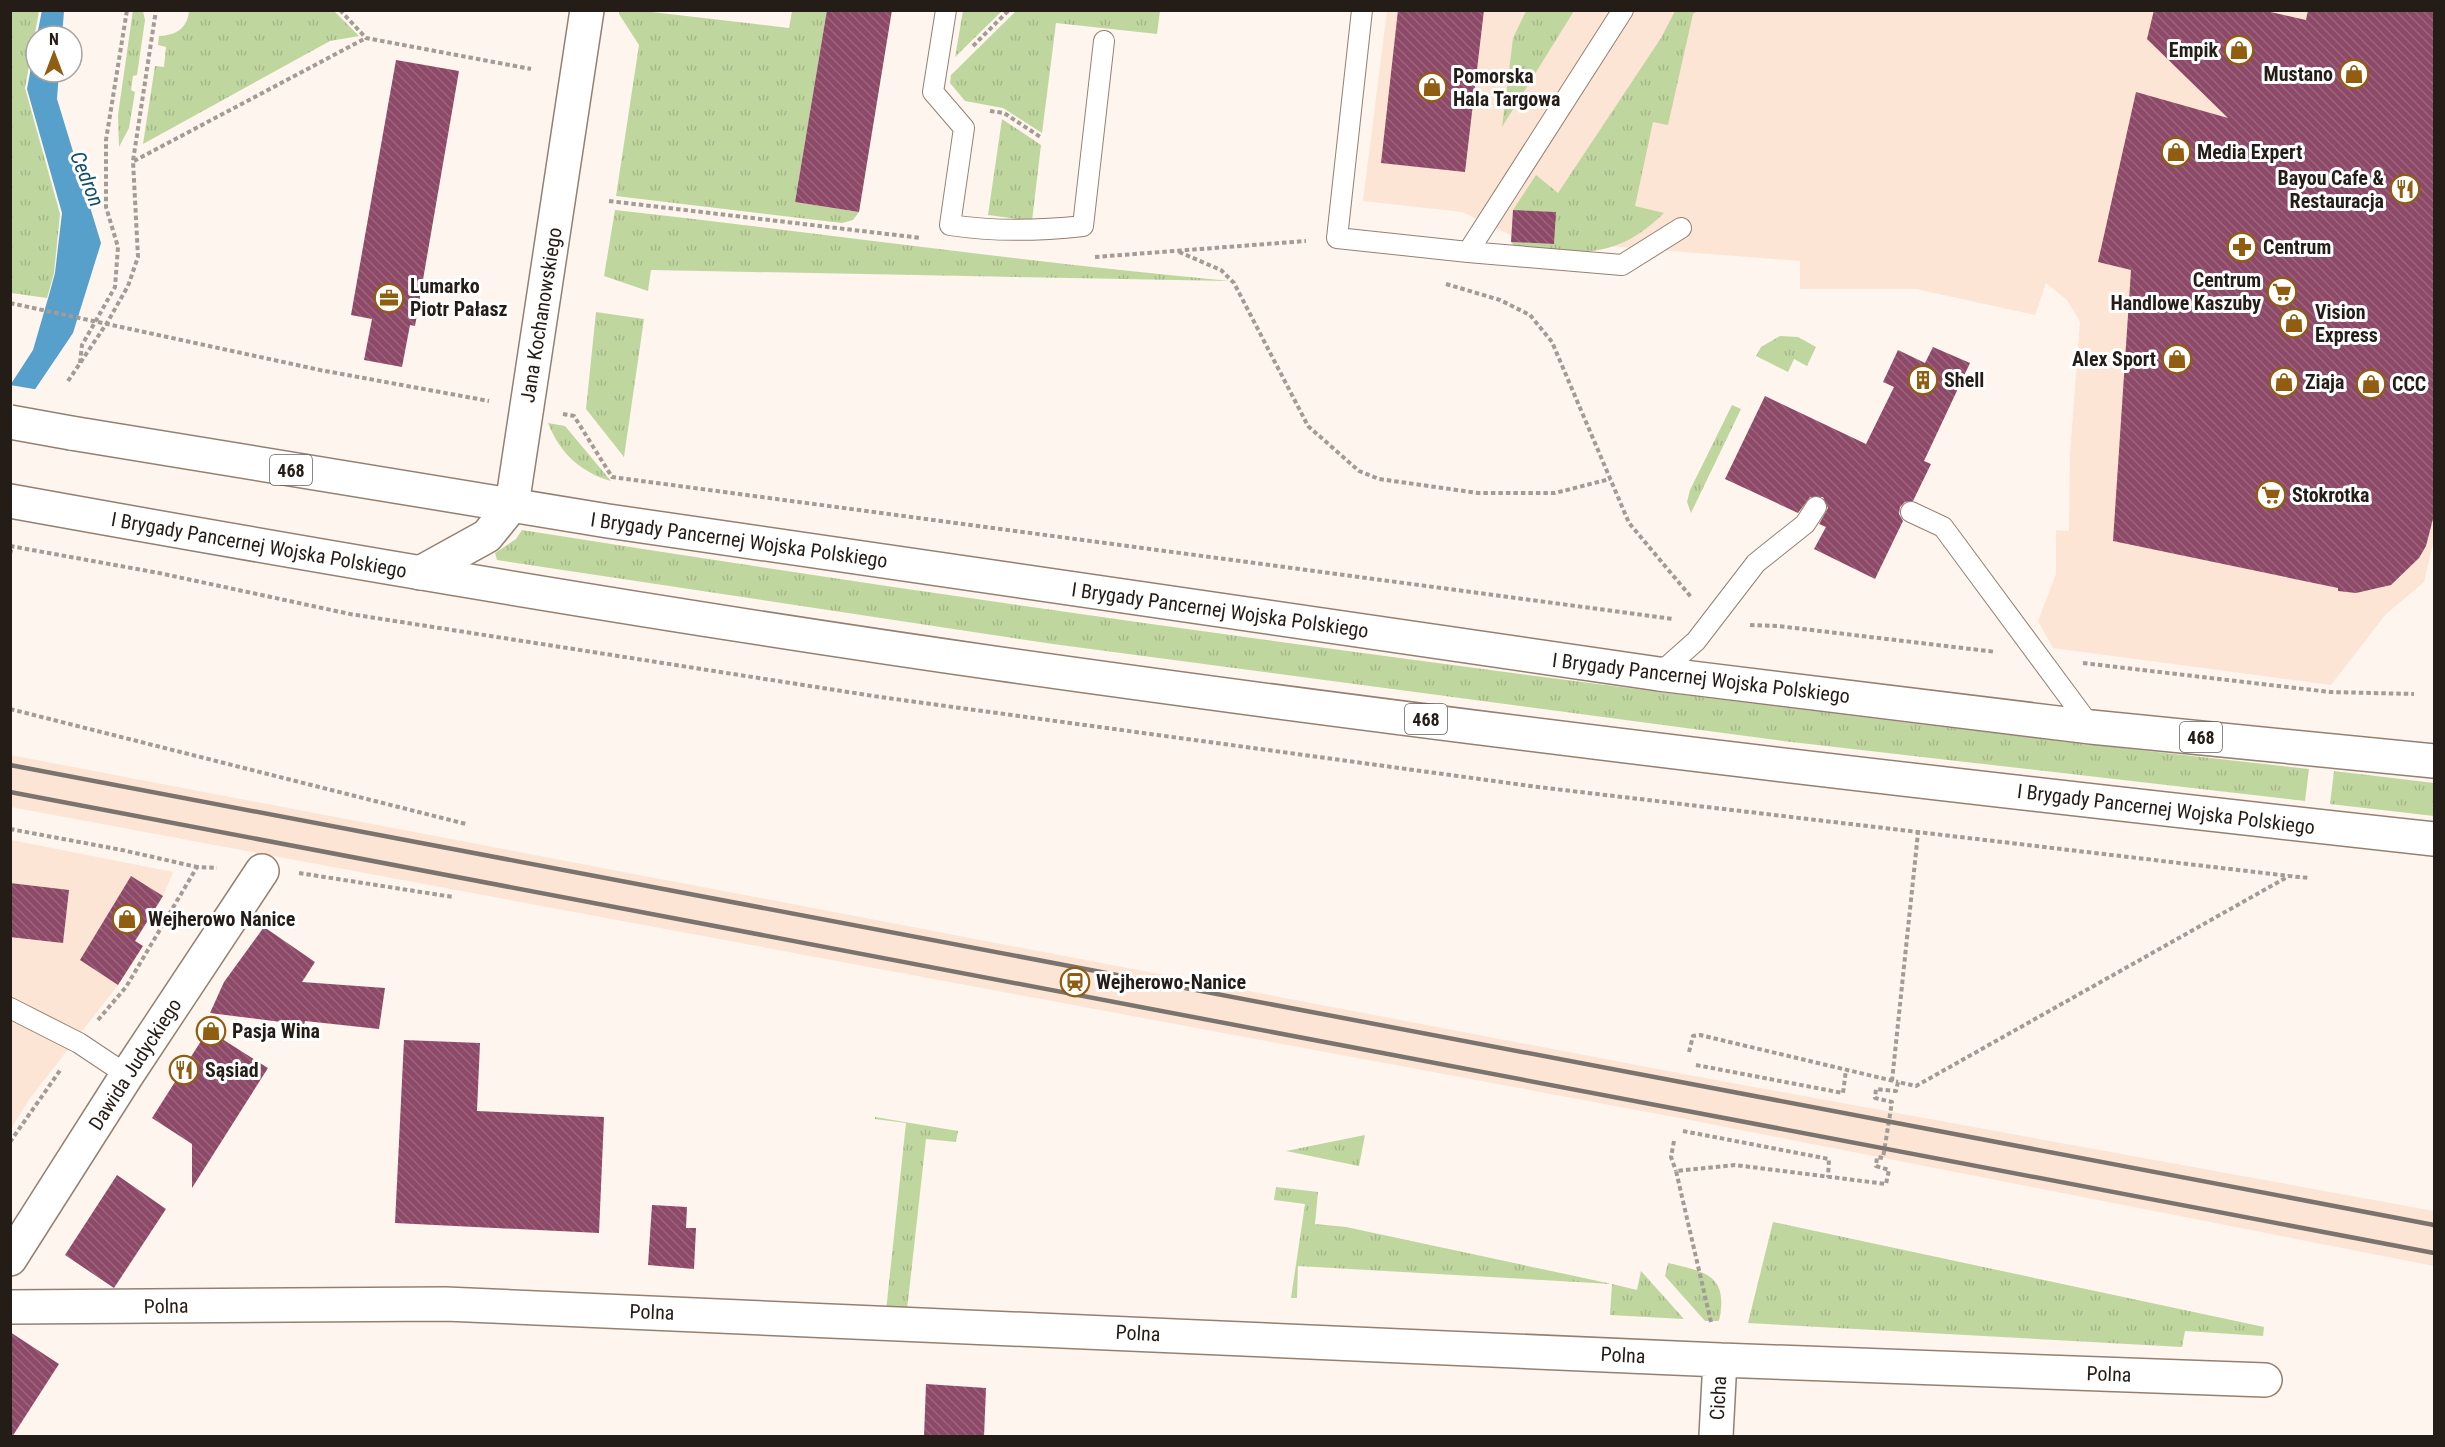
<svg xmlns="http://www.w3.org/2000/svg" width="2445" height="1447" viewBox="0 0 2445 1447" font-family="'Roboto Condensed',sans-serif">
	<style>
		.built { fill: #fce5d4 }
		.grass { fill: url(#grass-tufts) }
		.water { fill: #56a0cb }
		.pier { fill: #fdf5ee }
		.building { fill: url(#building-back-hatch) }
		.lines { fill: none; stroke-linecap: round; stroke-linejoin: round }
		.lane-casing { stroke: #948071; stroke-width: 22 }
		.street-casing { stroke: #948071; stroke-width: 36 }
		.primary-casing { stroke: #948071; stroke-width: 36 }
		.path { stroke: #a39b95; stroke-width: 4; stroke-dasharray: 4.5 3; stroke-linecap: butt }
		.lane { stroke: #fff; stroke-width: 20 }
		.street { stroke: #fff; stroke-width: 33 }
		.primary { stroke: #fff; stroke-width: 33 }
		.rail { stroke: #7b736e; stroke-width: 4.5 }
		.primary-bridge-casing { stroke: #948071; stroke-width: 36; stroke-linecap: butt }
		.primary-bridge { stroke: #fff; stroke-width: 33 }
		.labels { text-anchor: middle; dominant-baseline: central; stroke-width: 6; stroke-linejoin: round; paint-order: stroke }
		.shield { fill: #fff; stroke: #66605d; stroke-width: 1.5 }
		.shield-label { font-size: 18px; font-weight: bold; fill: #241c17 }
		.poi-label { font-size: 20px; font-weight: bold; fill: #241c17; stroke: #fff; text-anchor: start }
		.street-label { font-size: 20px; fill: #241c17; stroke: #fff }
		.water-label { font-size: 21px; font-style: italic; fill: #134d6b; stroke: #fff }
	</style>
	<defs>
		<pattern id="grass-tufts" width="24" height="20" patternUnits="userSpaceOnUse" patternTransform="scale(1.5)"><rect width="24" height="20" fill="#c0d69f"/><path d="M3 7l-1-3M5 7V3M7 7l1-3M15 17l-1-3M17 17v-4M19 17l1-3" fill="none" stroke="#a5b788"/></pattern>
		<pattern id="building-back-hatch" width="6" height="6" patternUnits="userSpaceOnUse" patternTransform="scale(1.5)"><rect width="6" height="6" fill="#8d4967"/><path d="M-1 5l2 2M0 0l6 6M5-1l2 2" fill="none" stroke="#99667c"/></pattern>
	</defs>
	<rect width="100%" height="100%" fill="#fdf5ee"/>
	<path class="built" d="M 1387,11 L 2434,11 L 2434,539 L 2424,582 L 2385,615 L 2331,685 L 2053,648 L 2038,621 L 2056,574 L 2056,530 L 2069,531 L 2070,454 L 2080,322 L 2067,300 L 2046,283 L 2035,315 L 1916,289 L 1800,289 L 1800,261 L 1519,239 L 1462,212 L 1363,201 Z
		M 10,755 L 1694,1076 L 2434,1211 L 2434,1266 L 1685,1119 L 11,807 Z
		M 11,840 L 173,872 L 163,896 L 136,940 L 143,946 L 118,985 L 28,1101 L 11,1129 Z"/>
	<path class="grass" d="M 11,10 L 39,11 L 25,88 L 60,214 L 54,273 L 47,298 L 11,293 Z
		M 133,10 L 143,11 L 145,20 L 137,75 L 133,76 L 131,90 L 135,92 L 129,128 L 119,147 L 118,115 Z
		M 963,10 L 1002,11 L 955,57 L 963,11 Z
		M 189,11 L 334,11 L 359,36 L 330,41 L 143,144 L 155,66 L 164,67 L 166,47 L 158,45 L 159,36 C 176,35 187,29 189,11 Z
		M 619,11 L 643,11 L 789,28 L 792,11 L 827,11 L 795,202 L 859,212 L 853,220 L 842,223 L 616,196 L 639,45 L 619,14 Z
		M 1016,11 L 1016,10 L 1160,11 L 1157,34 L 1056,23 L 1042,133 L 1003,108 L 965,101 L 950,83 L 951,75 Z
		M 1526,11 L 1574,11 L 1502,127 L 1513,38 Z
		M 1675,11 L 1698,11 L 1693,14 L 1668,125 L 1653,122 L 1635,206 L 1664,213 C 1614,262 1578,253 1515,247 L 1511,242 L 1554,244 L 1555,212 L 1513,210 L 1536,175 L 1558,193 L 1661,38 Z
		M 1002,119 L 1041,145 L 1032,221 L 988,215 Z
		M 615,210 C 820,233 1024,262 1230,281 L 651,270 L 648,291 L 604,276 Z
		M 596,312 L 644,319 L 624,457 L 586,409 Z
		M 1780,336 L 1798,337 L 1816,347 L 1807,366 L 1794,359 L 1788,372 L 1756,356 L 1761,347 Z
		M 1732,405 L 1741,409 L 1691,513 L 1687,502 L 1690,490 Z
		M 548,423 L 565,426 L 611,481 C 580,472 560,453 548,423 Z
		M 522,530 C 1115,624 1712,703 2309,769 L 2305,801 L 1783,741 L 1053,644 L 497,560 L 495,553 L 516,539 Z
		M 2334,771 L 2434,783 L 2434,816 L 2330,804 Z
		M 875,1117 L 958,1131 L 956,1142 L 926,1139 L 907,1310 L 886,1311 L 906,1123 L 875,1119 Z
		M 1365,1135 L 1359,1166 L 1286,1151 Z
		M 1276,1187 L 1318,1192 L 1315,1224 L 1346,1227 L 1612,1284 L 1637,1290 L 1641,1271 L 1684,1319 L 1610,1315 L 1612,1284 L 1298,1266 L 1297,1298 L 1291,1298 L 1305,1204 L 1274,1200 Z
		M 1773,1222 L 2264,1327 L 2263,1336 L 2185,1331 L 2182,1347 L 1748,1323 Z
		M 1668,1263 C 1706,1272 1729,1275 1719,1321 L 1705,1321 L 1665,1276 Z"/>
	<path class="water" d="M 42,10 L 64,11 L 62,36 L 37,36 Z
		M 36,41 L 36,72 L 59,72 L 57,99 L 101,243 L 73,333 L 11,425 L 11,384 L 33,350 L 49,295 L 55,273 L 62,213 L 27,89 Z"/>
	<path class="pier" d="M 10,385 L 40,390 L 10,428 Z"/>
	<path class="building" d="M 827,10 L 892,10 L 859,212 L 795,202 Z
		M 1398,10 L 1484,10 L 1465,172 L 1381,163 Z
		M 2154,10 L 2262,10 L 2306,20 L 2308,10 L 2434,10 L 2434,515 L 2426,546 L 2419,558 L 2391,585 L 2356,593 L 2338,591 L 2338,588 L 2113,541 L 2131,270 L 2098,262 L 2136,92 L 2228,118 L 2147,39 Z
		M 396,60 L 459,71 L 415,326 L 410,325 L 402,367 L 364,360 L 372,319 L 351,315 Z
		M 1513,210 L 1556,212 L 1554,244 L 1511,242 Z
		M 1933,347 L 1970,363 L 1924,461 L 1931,464 L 1913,501 L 1905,502 L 1900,507 L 1899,514 L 1903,521 L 1875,579 L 1814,549 L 1826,527 L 1819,524 L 1828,508 L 1823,497 L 1810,497 L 1798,513 L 1725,479 L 1765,396 L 1866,444 L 1894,387 L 1883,382 L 1898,350 L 1925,363 Z
		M 131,876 L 163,896 L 135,941 L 143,946 L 118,985 L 80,960 Z
		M 10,883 L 69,890 L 63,943 L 10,937 Z
		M 264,927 L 315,962 L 302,982 L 385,988 L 379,1029 L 305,1021 L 304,1025 L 210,1013 L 224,982 Z
		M 208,1030 L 268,1068 L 192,1188 L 192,1144 L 152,1118 Z
		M 404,1040 L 480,1043 L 477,1111 L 604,1117 L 599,1233 L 395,1223 Z
		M 117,1175 L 166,1209 L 114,1288 L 65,1255 Z
		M 652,1205 L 687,1207 L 686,1228 L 696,1228 L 694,1269 L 648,1265 Z
		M 10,1332 L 59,1364 L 12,1437 L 10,1437 Z
		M 926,1384 L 986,1388 L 984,1437 L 924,1437 Z"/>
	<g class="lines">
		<g class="lane-casing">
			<path id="lane" d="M 946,10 L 933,92 L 964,128 L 950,225 C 995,232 1038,231 1083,226 L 1104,41
				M 1362,10 L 1337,238 L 1468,252 L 1623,10
				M 1468,252 L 1622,265 L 1681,228
				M 1911,512 L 1943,527 L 2091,727
				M 1659,674 L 1696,641 L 1756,563 L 1805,524 L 1816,507
				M 10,1008 L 79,1043 L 127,1075"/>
		</g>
		<g class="street-casing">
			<path id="street" d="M 420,573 L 487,536 L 512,505 L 587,10
				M 10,1259 L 127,1075 L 262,871
				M 10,1307 L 445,1304 L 1720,1360 L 2265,1380
				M 1716,1436 L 1720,1360"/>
		</g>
		<g class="primary-casing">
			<path id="primary" d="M 71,433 L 608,521 L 1659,674 L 2091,727 L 2434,761
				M 10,501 C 337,560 665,616 994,663 C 1473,731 1954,786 2434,839"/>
		</g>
		<path class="path" d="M 340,10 L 366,38 L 531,69
			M 973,46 L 1009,10
			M 990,111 L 1004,113 L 1042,138
			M 134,161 L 366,38
			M 609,201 L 921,238
			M 1179,252 L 1221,270 L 1234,283 L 1308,426 L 1359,471 L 1379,479 L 1478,493 L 1555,493 L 1610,479
			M 1095,257 L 1306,241
			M 1446,284 L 1500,300 L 1530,315 L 1552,342 L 1629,523 L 1691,597
			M 10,303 L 320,370 L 489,401
			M 80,363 L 82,345 L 115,287 L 118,247 L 106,207 L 106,140 L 127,10
			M 68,381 L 107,323 L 128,286 L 138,257 L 133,161 L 156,10
			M 563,414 L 574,416 L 612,477 L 1673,619
			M 10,546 L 159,573 L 350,614 L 880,697 L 1538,787 L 2289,876
			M 10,554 L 12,546
			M 1750,625 L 1778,626 L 1996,652
			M 2083,663 L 2330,692 L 2414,694
			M 10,709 L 466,824
			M 10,829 L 122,850 L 197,867
			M 299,873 L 453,897
			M 98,1020 L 126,987 L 197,867 L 217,868
			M 1689,1052 L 1693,1036 L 1700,1035 L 1898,1082
			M 1696,1065 L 1843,1093 L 1846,1070
			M 1892,1081 L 1918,833
			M 1683,1131 L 1829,1159 L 1828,1177
			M 1674,1141 L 1671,1157 L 1676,1171
			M 10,1142 L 61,1069
			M 1711,1322 L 1676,1171 L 1735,1165 L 1886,1184 L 1889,1170 L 1876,1166 L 1877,1157 L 1883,1158 L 1892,1102 L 1875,1098 L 1876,1089 L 1896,1091 L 1898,1082 L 1916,1086 L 2289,876 L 2309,878"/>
		<use href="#lane" class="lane"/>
		<use href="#street" class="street"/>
		<use href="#primary" class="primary"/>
		<path class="rail" d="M 10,765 L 2434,1225
			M 10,792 L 2434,1253"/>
		<g class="primary-bridge-casing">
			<path id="primary-bridge" d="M 10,422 L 71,433"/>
		</g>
		<use href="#primary-bridge" class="primary-bridge"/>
	</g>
	<defs>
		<g id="shop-ring" transform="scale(1.5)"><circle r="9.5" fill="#fff" stroke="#915d10" stroke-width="1.5"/><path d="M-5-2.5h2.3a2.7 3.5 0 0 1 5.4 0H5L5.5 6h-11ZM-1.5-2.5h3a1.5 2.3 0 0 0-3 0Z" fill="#915d10"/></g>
		<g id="restaurant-ring" transform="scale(1.5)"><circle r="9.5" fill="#fff" stroke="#915d10" stroke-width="1.5"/><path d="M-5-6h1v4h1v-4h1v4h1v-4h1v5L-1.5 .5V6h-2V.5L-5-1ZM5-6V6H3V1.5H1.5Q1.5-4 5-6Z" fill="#915d10"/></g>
		<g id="pharmacy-ring" transform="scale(1.5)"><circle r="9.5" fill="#fff" stroke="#915d10" stroke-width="1.5"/><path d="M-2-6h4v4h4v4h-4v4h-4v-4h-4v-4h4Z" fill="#915d10"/></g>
		<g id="supermarket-ring" transform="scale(1.5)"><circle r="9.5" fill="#fff" stroke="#915d10" stroke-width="1.5"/><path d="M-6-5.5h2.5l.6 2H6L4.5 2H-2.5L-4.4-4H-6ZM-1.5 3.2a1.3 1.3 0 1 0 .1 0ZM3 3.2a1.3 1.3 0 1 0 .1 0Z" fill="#915d10"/></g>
		<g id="office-ring" transform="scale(1.5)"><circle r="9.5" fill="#fff" stroke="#915d10" stroke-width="1.5"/><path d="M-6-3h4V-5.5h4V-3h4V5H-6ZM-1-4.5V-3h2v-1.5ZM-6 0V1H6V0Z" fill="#915d10"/></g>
		<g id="building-ring" transform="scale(1.5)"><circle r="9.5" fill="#fff" stroke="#915d10" stroke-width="1.5"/><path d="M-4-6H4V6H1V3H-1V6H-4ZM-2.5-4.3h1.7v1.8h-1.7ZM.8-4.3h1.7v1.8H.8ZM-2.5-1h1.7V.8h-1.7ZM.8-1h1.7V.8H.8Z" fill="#915d10"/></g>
		<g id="station-ring" transform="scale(1.5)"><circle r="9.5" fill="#fff" stroke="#915d10" stroke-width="1.5"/><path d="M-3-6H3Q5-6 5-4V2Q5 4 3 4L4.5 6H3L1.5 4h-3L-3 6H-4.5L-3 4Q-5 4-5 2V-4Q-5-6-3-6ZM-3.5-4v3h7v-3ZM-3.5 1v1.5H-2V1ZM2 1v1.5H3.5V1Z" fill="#915d10"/></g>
	</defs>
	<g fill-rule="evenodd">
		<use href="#shop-ring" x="2239" y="50"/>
		<use href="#shop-ring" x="2354" y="74"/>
		<use href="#shop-ring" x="1432" y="87"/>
		<use href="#shop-ring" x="2176" y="152"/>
		<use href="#restaurant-ring" x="2405" y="189"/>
		<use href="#pharmacy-ring" x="2242" y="247"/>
		<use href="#supermarket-ring" x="2282" y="292"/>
		<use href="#office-ring" x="389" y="298"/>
		<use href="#shop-ring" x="2294" y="323"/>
		<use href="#shop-ring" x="2177" y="359"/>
		<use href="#building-ring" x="1923" y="380"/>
		<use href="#shop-ring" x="2284" y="382"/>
		<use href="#shop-ring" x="2371" y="384"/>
		<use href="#supermarket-ring" x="2271" y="495"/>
		<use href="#shop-ring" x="127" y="919"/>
		<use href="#station-ring" x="1075" y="982"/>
		<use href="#shop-ring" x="211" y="1031"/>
		<use href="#restaurant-ring" x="184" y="1070"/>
	</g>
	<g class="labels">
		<g class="shield">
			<rect x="270" y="455" width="42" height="30" rx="4.5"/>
			<rect x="1405" y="704" width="42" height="30" rx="4.5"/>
			<rect x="2180" y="722" width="42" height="30" rx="4.5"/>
		</g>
		<g class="shield-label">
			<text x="291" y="470">468</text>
			<text x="1426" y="719">468</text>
			<text x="2201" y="737">468</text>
		</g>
		<g class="poi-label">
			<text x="2218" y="50" text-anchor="end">Empik</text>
			<text x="2333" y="74" text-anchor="end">Mustano</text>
			<text x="1453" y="76">Pomorska<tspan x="1453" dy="23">Hala Targowa</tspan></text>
			<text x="2197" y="152">Media Expert</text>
			<text x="2384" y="178" text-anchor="end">Bayou Cafe &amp;<tspan x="2384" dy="23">Restauracja</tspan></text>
			<text x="2263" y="247">Centrum</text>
			<text x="2261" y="280" text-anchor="end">Centrum<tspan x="2261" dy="23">Handlowe Kaszuby</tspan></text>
			<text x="410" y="286">Lumarko<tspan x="410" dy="23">Piotr Pałasz</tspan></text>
			<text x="2315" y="312">Vision<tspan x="2315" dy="23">Express</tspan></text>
			<text x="2156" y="359" text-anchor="end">Alex Sport</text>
			<text x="1944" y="380">Shell</text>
			<text x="2305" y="382">Ziaja</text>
			<text x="2392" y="384">CCC</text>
			<text x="2292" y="495">Stokrotka</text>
			<text x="148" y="919">Wejherowo Nanice</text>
			<text x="1096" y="982">Wejherowo-Nanice</text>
			<text x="232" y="1031">Pasja Wina</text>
			<text x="205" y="1070">Sąsiad</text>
		</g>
		<g class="street-label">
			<text transform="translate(541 315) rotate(-81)">Jana Kochanowskiego</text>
			<text transform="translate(739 540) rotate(8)">I Brygady Pancernej Wojska Polskiego</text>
			<text transform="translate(259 545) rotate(10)">I Brygady Pancernej Wojska Polskiego</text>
			<text transform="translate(1220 610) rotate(8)">I Brygady Pancernej Wojska Polskiego</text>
			<text transform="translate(1701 678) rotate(7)">I Brygady Pancernej Wojska Polskiego</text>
			<text transform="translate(2166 809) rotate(7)">I Brygady Pancernej Wojska Polskiego</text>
			<text transform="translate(135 1064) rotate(-57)">Dawida Judyckiego</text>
			<text transform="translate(166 1306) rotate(-1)">Polna</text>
			<text transform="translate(652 1312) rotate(2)">Polna</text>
			<text transform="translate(1138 1333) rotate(3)">Polna</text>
			<text transform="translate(1623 1355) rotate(3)">Polna</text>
			<text transform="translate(2109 1374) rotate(2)">Polna</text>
			<text transform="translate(1718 1398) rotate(-87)">Cicha</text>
		</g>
		<g class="water-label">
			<text transform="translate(87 179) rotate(68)">Cedron</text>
		</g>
	</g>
	<rect width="2445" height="1447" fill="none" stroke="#241c17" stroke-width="24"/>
	<g transform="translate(54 54)"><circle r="28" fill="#ffffff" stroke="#a7a4a2" stroke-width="1.5"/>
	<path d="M0-4.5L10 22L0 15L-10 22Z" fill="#915d10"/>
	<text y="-9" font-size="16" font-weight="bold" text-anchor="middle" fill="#241c17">N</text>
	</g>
</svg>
